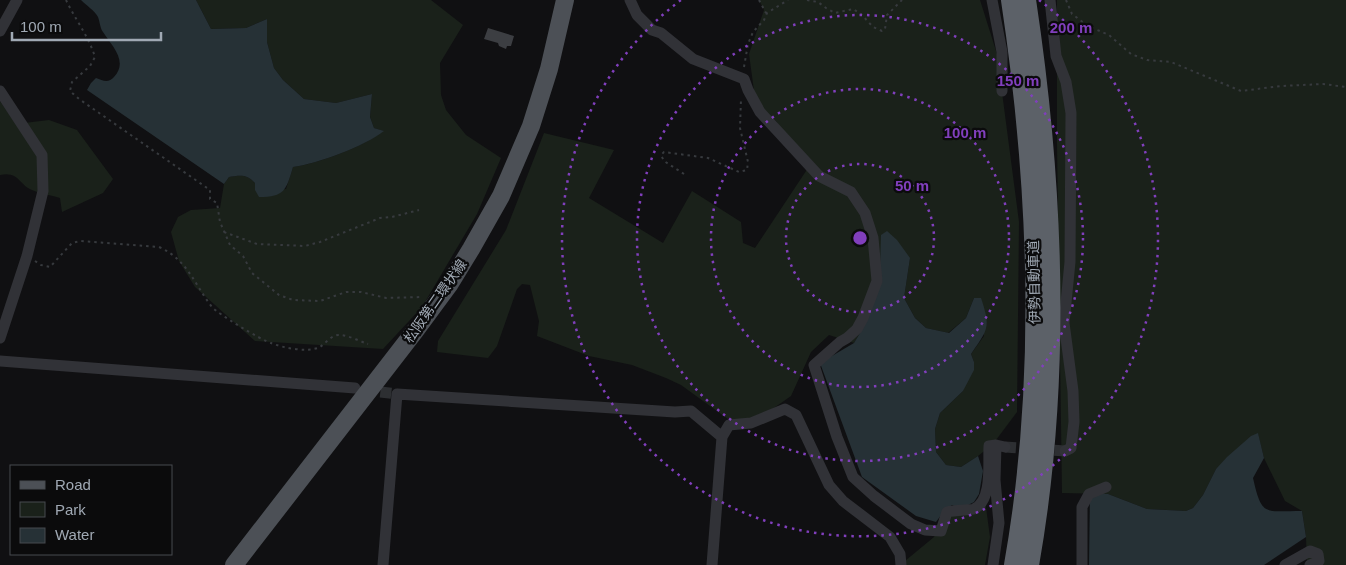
<svg xmlns="http://www.w3.org/2000/svg" width="1346" height="565" viewBox="0 0 1346 565" font-family="Arial,'Noto Sans JP',sans-serif">
	<style>
		.green { fill: #1a211a }
		.water { fill: #263136 }
		.building { fill: #3c3e42 }
		.lines { fill: none; stroke-linecap: round; stroke-linejoin: round }
		.minor-tunnel { stroke: #2d2f32; stroke-width: 11; stroke-dasharray: 11 5.5; stroke-linecap: butt }
		.path { stroke: #373a3e; stroke-width: 2; stroke-dasharray: 2.5 4; stroke-linecap: butt }
		.minor { stroke: #313237; stroke-width: 11 }
		.primary { stroke: #4c5056; stroke-width: 18 }
		.motorway { stroke: #5c6168; stroke-width: 20 }
		.ring { fill: none; stroke: #813fbd; stroke-width: 2.5; stroke-dasharray: 2.5 5 }
		.labels { text-anchor: middle; dominant-baseline: central; stroke-width: 4.5; stroke-linejoin: round; paint-order: stroke }
		.street-label { font-size: 14px; fill: #a0a9b4; stroke: #0b0b0c }
		.centre { fill: #813fbd; stroke: #0b0b0c; stroke-width: 2.5 }
		.ring-label { font-size: 15px; text-anchor: middle; font-weight: bold; fill: #813fbd; stroke: #0b0b0c; stroke-width: 4.5; stroke-linejoin: round; paint-order: stroke }
	</style>
	<rect width="100%" height="100%" fill="#101012"/>
	<path class="green" d="M 196,0 L 431,0 L 463,25 L 440,63 L 441,95 L 446,110 L 466,135 L 501,158 L 477,214 L 422,307 L 383,349 L 255,341 L 195,287 L 179,261 L 171,232 L 178,217 L 191,210 L 220,208 L 224,184 L 229,177 C 240,175 247,174 255,183 L 255,190 L 286,189 L 293,167 C 317,164 365,146 383,131 L 374,128 L 370,117 L 372,94 L 336,103 L 304,99 L 283,80 L 274,68 L 267,42 L 267,19 L 246,28 L 211,29 Z
		M 759,0 L 980,0 L 997,54 L 1019,222 L 1017,412 L 993,444 L 978,456 L 961,467 L 946,465 L 936,452 L 935,429 L 940,413 L 963,391 L 974,362 L 971,354 L 984,336 L 974,298 L 966,318 L 948,333 L 926,328 L 915,318 L 904,298 L 910,258 L 880,271 L 863,328 L 854,343 L 829,335 L 811,352 L 791,396 L 771,410 L 743,421 L 728,419 L 681,385 L 666,378 L 632,365 L 589,356 L 537,336 L 539,321 L 530,285 L 522,284 L 517,289 L 497,346 L 488,358 L 437,352 L 438,341 L 506,230 L 544,133 L 614,150 L 589,198 L 663,243 L 692,191 L 741,222 L 743,243 L 755,248 L 808,168 L 776,121 L 763,110 L 755,98 L 749,54 L 764,10 Z
		M 1057,0 L 1346,0 L 1346,565 L 1307,565 L 1306,537 L 1302,511 L 1285,501 L 1264,458 L 1258,434 L 1216,469 L 1203,495 L 1193,508 L 1186,511 L 1147,509 L 1108,494 L 1062,493 L 1057,144 Z
		M 0,101 L 16,124 L 49,120 L 77,130 L 113,179 L 103,193 L 62,212 L 60,198 C 51,195 40,194 32,190 C 19,185 19,171 0,175 Z
		M 985,500 L 990,537 L 985,565 L 905,565 L 905,561 L 934,537 L 944,517 Z"/>
	<path class="water" d="M 81,0 L 196,0 L 211,29 L 246,28 L 267,19 L 267,42 L 274,68 L 283,80 L 304,99 L 336,103 L 372,94 L 370,117 L 374,128 L 384,131 C 365,146 317,164 293,167 C 286,190 285,197 259,197 L 255,190 L 255,183 C 247,174 240,175 229,177 L 224,184 L 87,90 L 91,83 L 96,78 C 103,81 109,83 114,77 C 129,61 111,45 103,32 C 100,28 100,22 98,17 C 95,11 86,5 81,0 Z
		M 887,231 L 897,240 L 910,258 L 904,298 L 915,318 L 926,328 L 949,333 L 966,318 L 974,298 L 981,298 C 991,328 988,329 971,354 L 974,362 L 974,370 L 963,391 L 940,413 L 935,429 L 936,452 L 946,465 L 961,467 L 978,456 L 983,471 L 979,494 L 974,502 L 960,509 L 952,505 L 944,511 L 936,522 L 916,516 L 862,477 L 820,363 L 854,343 L 863,328 L 880,271 L 881,235 Z
		M 1258,433 L 1264,458 L 1253,478 C 1262,517 1264,511 1302,511 L 1306,537 L 1264,565 L 1089,565 L 1090,493 L 1108,494 L 1147,509 L 1186,511 L 1193,508 L 1203,495 L 1216,469 L 1227,457 L 1251,436 Z"/>
	<path class="building" d="M 488,28 L 514,36 L 511,46 L 507,46 L 506,49 L 499,46 L 498,43 L 484,39 Z"/>
	<g class="lines">
		<path class="minor-tunnel" d="M 364,390 L 397,394
			M 1005,447 L 1065,451"/>
		<path class="path" d="M 66,0 C 75,19 89,37 95,57 L 90,66 L 72,82 L 70,91 L 79,99 L 210,190 L 210,199 L 217,203 L 220,222 L 230,245 L 243,256 L 252,273 L 279,295 L 293,300 L 320,301 L 346,292 L 361,292 L 386,298 L 422,297
			M 759,0 L 766,13
			M 807,0 L 818,2 L 826,8 L 835,13 L 853,9 L 861,14 L 873,27 L 882,31 L 885,29 L 887,15 L 902,0
			M 1066,0 L 1072,14 L 1088,26 L 1109,35 L 1131,54 L 1147,60 L 1171,62 L 1241,91 L 1281,86 L 1323,84 L 1346,87
			M 744,67 L 748,44 L 753,32 L 764,20 L 767,13 L 788,0
			M 684,174 L 664,161 L 661,155 L 664,152 L 708,158 L 739,172 L 747,170 L 748,162 L 740,128 L 741,99
			M 224,232 L 257,244 L 305,246 L 320,242 L 380,218 L 392,217 L 419,210
			M 35,261 L 41,265 L 50,267 L 72,243 L 81,241 L 159,247 C 188,260 194,284 212,307 C 218,314 261,340 271,343 C 283,348 308,353 320,347 C 326,343 331,335 339,335 C 348,335 359,341 368,344"/>
		<path class="minor" d="M 630,0 L 637,15 L 652,30 L 661,33 L 693,59 L 744,79 L 748,90 L 760,112 L 819,176 L 851,192 L 865,213 L 873,238 L 877,281 L 863,318 L 857,329 L 847,338 L 840,342 L 814,365 L 837,437 L 853,477 L 874,496 L 911,524 L 925,530 L 941,531 L 947,512 C 954,510 970,510 974,509 C 993,500 988,463 989,446 L 996,445
			M 992,0 L 1002,52 L 1002,91
			M 1050,0 L 1056,56 L 1066,82 L 1071,113 L 1070,262 L 1064,323 L 1073,391 L 1074,422 L 1071,448 L 1065,451
			M 0,31 L 17,0
			M 0,91 L 42,155 L 43,191 L 27,256 L 0,338
			M 0,361 L 355,388
			M 383,565 L 397,394 L 675,412 L 691,411 L 722,437
			M 712,565 L 722,437 L 729,425 L 751,423 L 785,409 L 796,415 L 829,485 L 843,501 L 890,537 L 900,554 L 901,565
			M 993,565 L 999,523 L 995,480 L 996,445 L 1005,447
			M 1082,565 L 1082,507 L 1089,494 L 1106,487
			M 1285,565 L 1310,551 L 1318,554 L 1319,561 L 1310,565"/>
		<path class="primary" d="M 234,565 L 415,331 L 449,285 L 471,249 L 501,196 L 531,126 L 549,69 L 565,0"/>
		<path class="motorway" d="M 1011,0 C 1039,186 1047,379 1014,565
			M 1026,0 C 1054,186 1062,379 1029,565"/>
	</g>
	<g class="ring">
		<circle cx="860" cy="238" r="74"/>
		<circle cx="860" cy="238" r="149"/>
		<circle cx="860" cy="238" r="223"/>
		<path d="M1039 0A298 298 0 1 1 681 0"/>
	</g>
	<g class="labels">
		<g class="street-label">
			<text transform="translate(1034 282) rotate(-91)">伊勢自動車道</text>
			<text transform="translate(435 301) rotate(-55)">松阪第二環状線</text>
		</g>
	</g>
	<circle cx="860" cy="238" r="8" class="centre"/>
	<g class="ring-label">
		<text x="1071" y="33">200 m</text>
		<text x="1018" y="86">150 m</text>
		<text x="965" y="138">100 m</text>
		<text x="912" y="191">50 m</text>
	</g>
	<rect x="10" y="465" width="162" height="90" fill="#0b0b0c" stroke="#474a4f"/>
	<rect x="20" y="481" width="25" height="8" fill="#4c5056" stroke="#474a4f"/>
	<text x="55" y="490" font-size="15" fill="#a0a9b4">Road</text>
	<rect x="20" y="502" width="25" height="15" fill="#1a211a" stroke="#474a4f"/>
	<text x="55" y="515" font-size="15" fill="#a0a9b4">Park</text>
	<rect x="20" y="528" width="25" height="15" fill="#263136" stroke="#474a4f"/>
	<text x="55" y="540" font-size="15" fill="#a0a9b4">Water</text>
	<path d="M12 32v8h149v-8" fill="none" stroke="#a0a9b4" stroke-width="2.5"/>
	<text x="20" y="32" font-size="15" fill="#a0a9b4" stroke="#0b0b0c" stroke-width="4" paint-order="stroke">100 m</text>
</svg>
